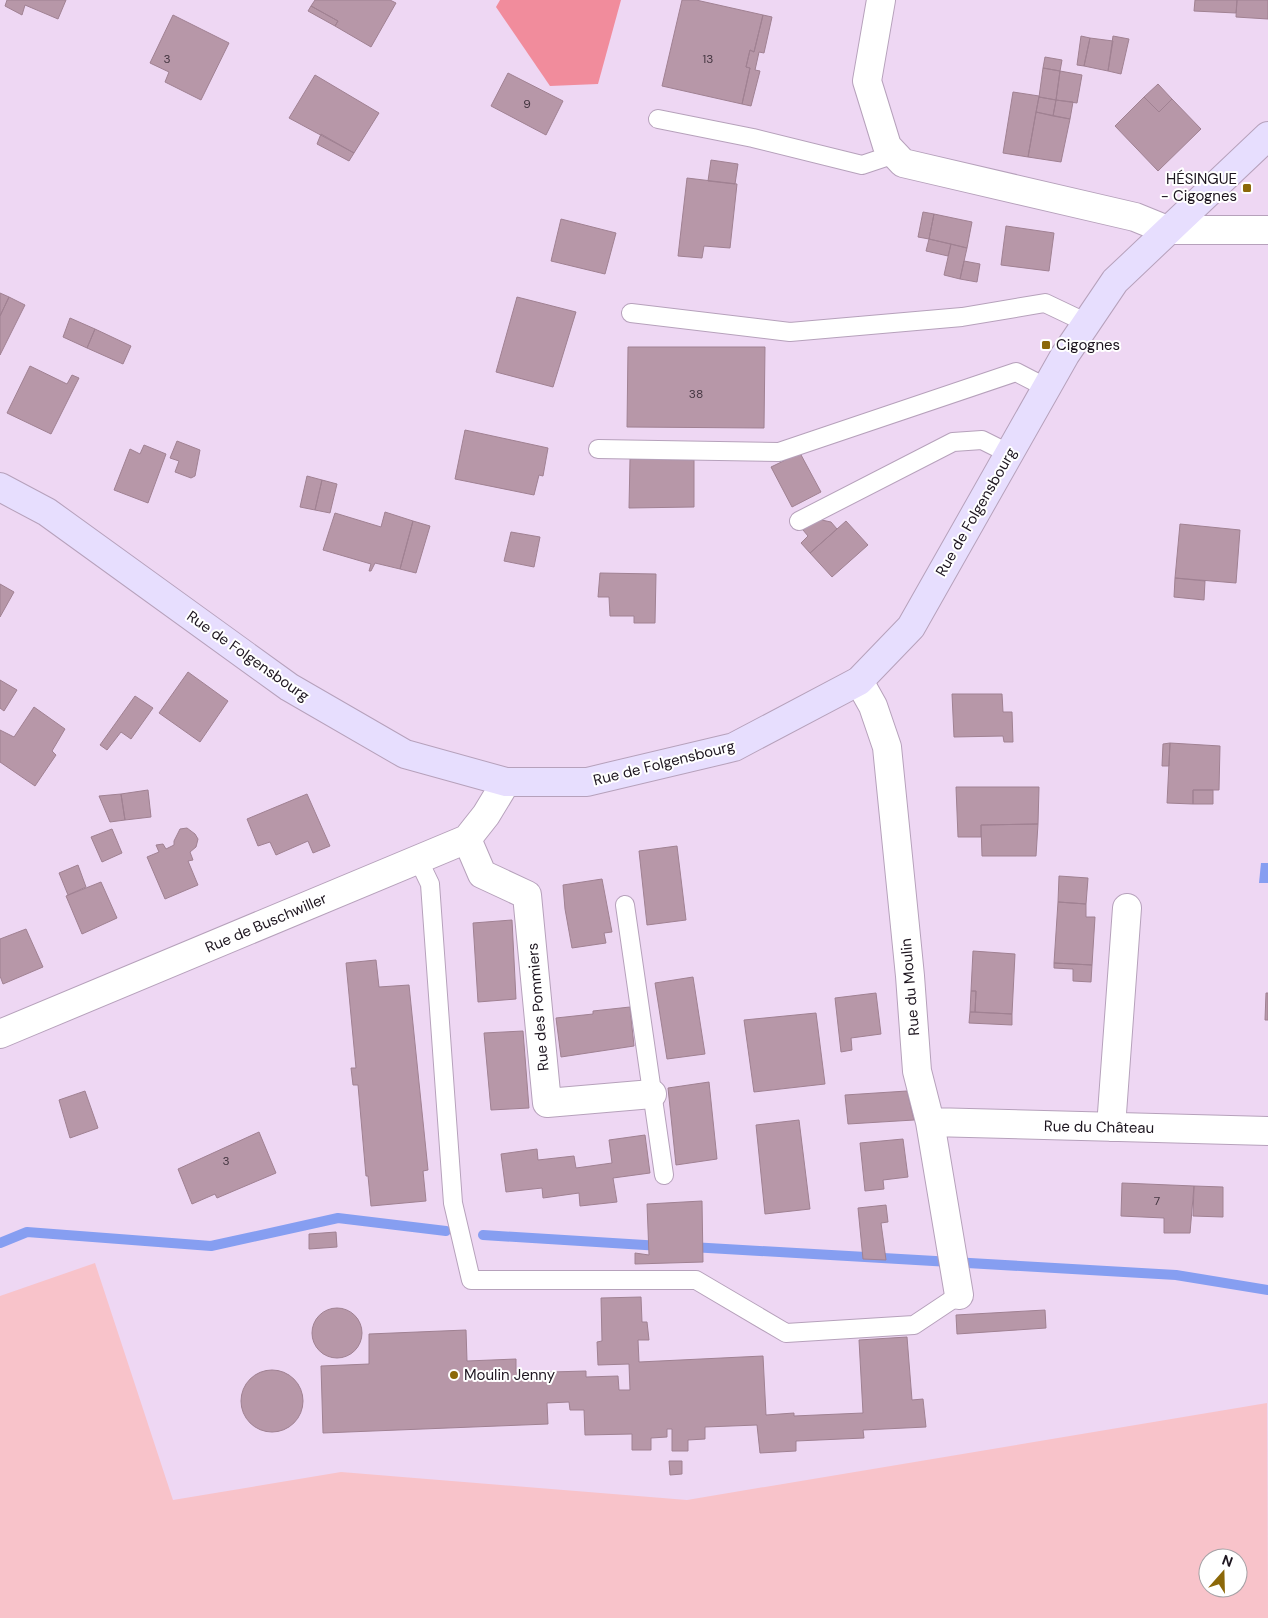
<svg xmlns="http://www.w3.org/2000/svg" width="1268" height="1618" viewBox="0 0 1268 1618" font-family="'DM Sans',sans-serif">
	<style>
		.green { fill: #f8c3ca; fill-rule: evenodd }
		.forest { fill: #f18c9c }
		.water { fill: #869ef1 }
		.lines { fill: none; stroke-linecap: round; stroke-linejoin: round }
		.stream { stroke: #869ef1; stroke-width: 10 }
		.building { fill: #b797a8; stroke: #a08192 }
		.service-casing { stroke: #b6a1bb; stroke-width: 20 }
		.minor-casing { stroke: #b6a1bb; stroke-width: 30 }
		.tertiary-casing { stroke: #b6a1bb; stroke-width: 30 }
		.secondary-casing { stroke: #b6a1bb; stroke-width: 30 }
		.service { stroke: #fff; stroke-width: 18 }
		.minor { stroke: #fff; stroke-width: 28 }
		.tertiary { stroke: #fff; stroke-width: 28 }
		.secondary { stroke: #e7defe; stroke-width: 28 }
		.poi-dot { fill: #8c6809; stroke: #fff; stroke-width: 2 }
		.labels { text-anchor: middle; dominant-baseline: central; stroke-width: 4; stroke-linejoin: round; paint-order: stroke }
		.number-label { font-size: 12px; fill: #443641 }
		.poi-label { font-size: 15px; fill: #1d151f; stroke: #fff; text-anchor: start }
		.street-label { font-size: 15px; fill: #1d151f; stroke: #fff }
	</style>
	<rect width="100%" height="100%" fill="#eed7f3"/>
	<path class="green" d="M 95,1263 L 173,1500 L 341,1472 L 687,1500 L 1267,1403 L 1268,1618 L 0,1618 L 0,1296 ZM 1208,1558 L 1238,1558 L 1238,1588 L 1208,1588 Z"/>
	<path class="forest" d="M 500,0 L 621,0 L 598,84 L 550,86 L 496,7 Z"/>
	<path class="water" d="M 1261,863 L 1268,863 L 1268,883 L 1259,883 Z"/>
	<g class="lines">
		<path class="stream" d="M 483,1235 L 661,1246
			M 0,1243 L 27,1232 L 211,1246 L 338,1218 L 446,1231
			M 691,1247 L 1176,1275 L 1268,1290"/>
	</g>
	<path class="building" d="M 7,0 L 66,0 L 58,19 L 25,5 L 22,15 L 5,6 Z
		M 315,0 L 390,0 L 396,3 L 371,47 L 335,26 L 338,21 L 311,6 Z
		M 682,0 L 696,0 L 763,15 L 754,52 L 750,50 L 746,67 L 750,68 L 742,104 L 662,86 Z
		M 1195,0 L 1237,0 L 1236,13 L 1194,11 Z
		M 1237,0 L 1268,0 L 1268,19 L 1236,17 Z
		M 311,6 L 338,21 L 335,26 L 308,11 Z
		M 173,15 L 229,43 L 201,100 L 165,82 L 169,72 L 150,63 Z
		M 763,15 L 772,17 L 764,53 L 759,52 L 755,70 L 760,71 L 751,106 L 742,104 L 750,68 L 746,67 L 750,50 L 754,52 Z
		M 1081,36 L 1090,38 L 1084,66 L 1077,65 Z
		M 1113,36 L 1129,39 L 1121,74 L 1108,71 Z
		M 1090,38 L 1113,41 L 1108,71 L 1084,66 Z
		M 1045,57 L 1062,60 L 1060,71 L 1043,68 Z
		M 1043,68 L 1060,71 L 1056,100 L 1039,97 Z
		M 1060,71 L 1082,75 L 1077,103 L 1056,100 Z
		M 508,73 L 563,101 L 546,135 L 491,106 Z
		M 315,75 L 379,113 L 354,153 L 289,118 Z
		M 1158,84 L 1172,99 L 1159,112 L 1144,97 Z
		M 1013,92 L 1039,96 L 1028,157 L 1003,153 Z
		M 1039,97 L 1056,100 L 1053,116 L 1036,112 Z
		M 1144,97 L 1159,112 L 1172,99 L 1201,129 L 1158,171 L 1115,126 Z
		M 1056,100 L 1073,102 L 1070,119 L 1053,116 Z
		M 1036,112 L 1070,119 L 1061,162 L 1028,157 Z
		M 321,134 L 354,153 L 349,161 L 317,144 Z
		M 711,160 L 738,164 L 735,184 L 708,181 Z
		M 687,178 L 737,184 L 730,248 L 704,246 L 702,258 L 678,256 Z
		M 923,212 L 934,214 L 929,239 L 918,237 Z
		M 934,214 L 972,222 L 967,248 L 929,239 Z
		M 561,219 L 616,233 L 605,274 L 551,261 Z
		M 1006,226 L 1054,233 L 1049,271 L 1001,265 Z
		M 929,239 L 951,244 L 948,256 L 926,251 Z
		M 951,244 L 967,248 L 960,279 L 944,275 Z
		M 964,261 L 980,264 L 977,282 L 960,279 Z
		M 0,293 L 9,297 L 0,316 Z
		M 9,297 L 25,305 L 0,355 L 0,316 Z
		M 517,297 L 576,312 L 553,387 L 496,372 Z
		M 70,318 L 95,329 L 87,348 L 63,337 Z
		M 95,329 L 131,346 L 123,364 L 87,348 Z
		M 628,347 L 765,347 L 764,428 L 627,427 Z
		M 30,366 L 67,384 L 72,375 L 79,378 L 51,434 L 7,413 Z
		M 465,430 L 548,448 L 543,476 L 539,475 L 534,495 L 455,479 Z
		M 177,441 L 200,450 L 195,476 L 191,478 L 175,472 L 179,461 L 170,458 Z
		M 144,445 L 166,454 L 148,503 L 114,490 L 130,449 L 140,454 Z
		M 800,453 L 821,492 L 792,507 L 771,467 Z
		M 630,459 L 694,460 L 694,507 L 629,508 Z
		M 307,476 L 322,480 L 315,510 L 300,507 Z
		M 322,480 L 337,484 L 330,513 L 315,510 Z
		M 385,512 L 413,521 L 400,569 L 375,563 L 371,571 L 369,571 L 371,564 L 323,550 L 335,513 L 381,527 Z
		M 817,519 L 831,522 L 837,529 L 810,553 L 801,543 L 808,536 L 803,530 Z
		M 413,521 L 430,526 L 416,573 L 400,569 Z
		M 846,521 L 868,545 L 832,577 L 810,553 Z
		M 1180,524 L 1240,530 L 1236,583 L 1175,578 Z
		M 511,532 L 540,537 L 534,567 L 504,561 Z
		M 600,573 L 656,574 L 655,623 L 634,623 L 634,616 L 610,616 L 609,597 L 598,597 Z
		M 1175,578 L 1205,581 L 1204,600 L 1174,597 Z
		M 0,584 L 14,592 L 0,617 Z
		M 188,672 L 228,701 L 200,742 L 159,713 Z
		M 0,680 L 17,690 L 4,711 L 0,708 Z
		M 952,694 L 1002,694 L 1003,712 L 1012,712 L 1013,742 L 1004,742 L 1003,736 L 954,737 Z
		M 135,696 L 153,708 L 131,739 L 121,732 L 107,750 L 100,745 Z
		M 34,707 L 65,729 L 52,751 L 56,755 L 35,786 L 0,762 L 0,730 L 14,737 Z
		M 1170,743 L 1169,766 L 1162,766 L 1163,744 Z
		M 1170,743 L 1220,746 L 1219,790 L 1193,790 L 1193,804 L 1167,803 Z
		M 956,787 L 1039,787 L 1038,824 L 981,825 L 981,837 L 958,837 Z
		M 148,790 L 151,817 L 125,820 L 121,794 Z
		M 1193,790 L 1213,790 L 1213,804 L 1193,804 Z
		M 121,794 L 125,820 L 110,822 L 99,796 Z
		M 307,794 L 330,846 L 313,853 L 308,841 L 276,855 L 270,842 L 258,846 L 247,819 Z
		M 1038,824 L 1036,856 L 982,856 L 981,825 Z
		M 187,828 L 195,834 L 198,839 L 196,847 L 190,852 L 193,860 L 188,861 L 198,885 L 165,899 L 147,857 L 159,852 L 156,845 L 163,844 L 166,849 L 174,845 L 174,841 L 180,829 Z
		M 112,829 L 122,853 L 102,862 L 91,837 Z
		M 677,846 L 686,920 L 647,925 L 639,851 Z
		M 78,865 L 86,887 L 68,895 L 59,873 Z
		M 1059,876 L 1088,878 L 1086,904 L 1058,902 Z
		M 602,879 L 612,932 L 604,933 L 606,943 L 572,948 L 565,909 L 563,885 Z
		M 101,882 L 117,918 L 82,934 L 66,896 Z
		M 1058,902 L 1086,904 L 1086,917 L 1095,917 L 1092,965 L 1054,963 Z
		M 512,920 L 516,999 L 478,1002 L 473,923 Z
		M 26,929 L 43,967 L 3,984 L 0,976 L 0,939 Z
		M 973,951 L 1015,954 L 1012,1014 L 975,1012 L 976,991 L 971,991 Z
		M 376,960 L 379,987 L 409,985 L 428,1170 L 423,1171 L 426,1201 L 371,1206 L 368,1176 L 366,1176 L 358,1085 L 353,1085 L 351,1068 L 356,1068 L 346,963 Z
		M 1054,963 L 1092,965 L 1091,982 L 1073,981 L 1073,969 L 1054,968 Z
		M 693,977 L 705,1054 L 667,1059 L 655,983 Z
		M 971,991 L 976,991 L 975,1012 L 970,1012 Z
		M 876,993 L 881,1034 L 851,1038 L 852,1050 L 841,1052 L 835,998 Z
		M 1266,993 L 1268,993 L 1268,1020 L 1265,1020 Z
		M 630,1007 L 634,1046 L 561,1057 L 556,1018 L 593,1014 L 593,1011 Z
		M 970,1012 L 1012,1014 L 1012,1025 L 969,1023 Z
		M 816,1013 L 825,1084 L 754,1092 L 744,1020 Z
		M 523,1031 L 529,1108 L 491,1110 L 484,1033 Z
		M 709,1082 L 717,1159 L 676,1165 L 668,1088 Z
		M 85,1091 L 98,1128 L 70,1138 L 59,1100 Z
		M 907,1091 L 914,1120 L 848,1124 L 845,1095 Z
		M 799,1120 L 810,1209 L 765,1214 L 756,1125 Z
		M 259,1132 L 276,1173 L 217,1198 L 215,1194 L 192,1204 L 178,1169 Z
		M 645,1135 L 650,1173 L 613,1178 L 617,1202 L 580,1206 L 579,1193 L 543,1198 L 542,1188 L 506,1192 L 501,1154 L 537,1149 L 538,1160 L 574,1156 L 576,1168 L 612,1163 L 609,1140 Z
		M 903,1139 L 908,1177 L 883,1180 L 884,1189 L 865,1191 L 860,1143 Z
		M 1122,1183 L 1194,1186 L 1190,1233 L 1164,1233 L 1164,1218 L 1121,1216 Z
		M 1194,1186 L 1223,1187 L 1223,1217 L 1193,1216 Z
		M 702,1201 L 703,1262 L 635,1264 L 635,1253 L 649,1255 L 647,1204 Z
		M 886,1205 L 888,1222 L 881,1223 L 886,1260 L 863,1259 L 858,1208 Z
		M 336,1232 L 337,1247 L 309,1249 L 309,1234 Z
		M 641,1297 L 642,1322 L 647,1322 L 649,1340 L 638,1340 L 639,1362 L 763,1356 L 766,1415 L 794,1413 L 794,1416 L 863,1413 L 859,1340 L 907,1337 L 912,1400 L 923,1399 L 926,1427 L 863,1430 L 864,1438 L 796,1441 L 796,1451 L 760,1453 L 757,1425 L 705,1427 L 705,1439 L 688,1440 L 688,1451 L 672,1451 L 672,1429 L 667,1429 L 667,1437 L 651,1438 L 651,1450 L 632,1450 L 632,1434 L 585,1435 L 584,1410 L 570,1410 L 569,1402 L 547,1403 L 548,1424 L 323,1433 L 321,1366 L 369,1364 L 369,1334 L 466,1330 L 467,1361 L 516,1359 L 516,1373 L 586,1371 L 586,1377 L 618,1376 L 619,1390 L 630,1390 L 629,1364 L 598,1365 L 597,1342 L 602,1341 L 601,1298 Z
		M312 1333a25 25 0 1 1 50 0a25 25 0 1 1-50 0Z
		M 1045,1310 L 1046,1328 L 957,1334 L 956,1315 Z
		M241 1401a31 31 0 1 1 62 0a31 31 0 1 1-62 0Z
		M 669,1461 L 682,1461 L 682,1474 L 670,1475 Z"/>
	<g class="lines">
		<g class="service-casing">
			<path id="service" d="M 658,119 L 753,138 L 862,165 L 895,154
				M 631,313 L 790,332 L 962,317 L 1045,303 L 1087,323
				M 598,449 L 779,452 L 1016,372 L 1047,388
				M 799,521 L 953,442 L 982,440 L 1010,454
				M 418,859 L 430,884 L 453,1203 L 471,1280 L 696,1280 L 786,1333 L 914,1325 L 959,1295
				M 625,905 L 664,1175"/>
		</g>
		<g class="minor-casing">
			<path id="minor" d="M 881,0 L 867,81 L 887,146 L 903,163 L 1135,217 L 1167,230 L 1268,230
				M 859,681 L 873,706 L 887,747 L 910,976 L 917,1071 L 930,1122 L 959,1295
				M 467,839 L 482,874 L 527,895 L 547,1103 L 652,1094
				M 930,1122 L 1268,1131
				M 1111,1127 L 1127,908"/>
		</g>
		<g class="tertiary-casing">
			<path id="tertiary" d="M 0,1034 L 467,839 L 486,815 L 506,782"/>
		</g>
		<g class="secondary-casing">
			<path id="secondary" d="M 0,487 L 47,512 L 289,687 L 405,754 L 506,782 L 587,782 L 734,747 L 859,681 L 911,627 L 1065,355 L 1115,281 L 1268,136"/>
		</g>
		<use href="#service" class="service"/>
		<use href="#minor" class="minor"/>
		<use href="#tertiary" class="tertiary"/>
		<use href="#secondary" class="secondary"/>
	</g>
	<g class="poi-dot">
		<rect x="1242" y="183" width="10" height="10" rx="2.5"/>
		<rect x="1041" y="340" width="10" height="10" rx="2.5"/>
		<circle cx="454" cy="1375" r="5"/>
	</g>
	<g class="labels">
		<g class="number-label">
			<text x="167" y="59">3</text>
			<text x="708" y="59">13</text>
			<text x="527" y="104">9</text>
			<text x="696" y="394">38</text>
			<text x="226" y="1161">3</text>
			<text x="1157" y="1201">7</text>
		</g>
		<g class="poi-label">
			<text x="1237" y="179" text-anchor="end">HÉSINGUE<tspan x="1237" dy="17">- Cigognes</tspan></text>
			<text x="1056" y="345">Cigognes</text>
			<text x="464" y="1375">Moulin Jenny</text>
		</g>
		<g class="street-label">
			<text transform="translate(976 512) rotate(-60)">Rue de Folgensbourg</text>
			<text transform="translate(248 656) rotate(35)">Rue de Folgensbourg</text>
			<text transform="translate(664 763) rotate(-14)">Rue de Folgensbourg</text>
			<text transform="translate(266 923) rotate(-23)">Rue de Buschwiller</text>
			<text transform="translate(910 987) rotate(-95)">Rue du Moulin</text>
			<text transform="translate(538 1007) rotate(-95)">Rue des Pommiers</text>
			<text transform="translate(1099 1127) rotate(1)">Rue du Château</text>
		</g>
	</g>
	<g transform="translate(1223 1573) rotate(20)"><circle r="24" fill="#ffffff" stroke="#a5a1a5"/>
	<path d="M0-4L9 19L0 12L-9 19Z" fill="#8c6809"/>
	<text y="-8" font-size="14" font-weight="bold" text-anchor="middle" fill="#1d151f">N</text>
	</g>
</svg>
